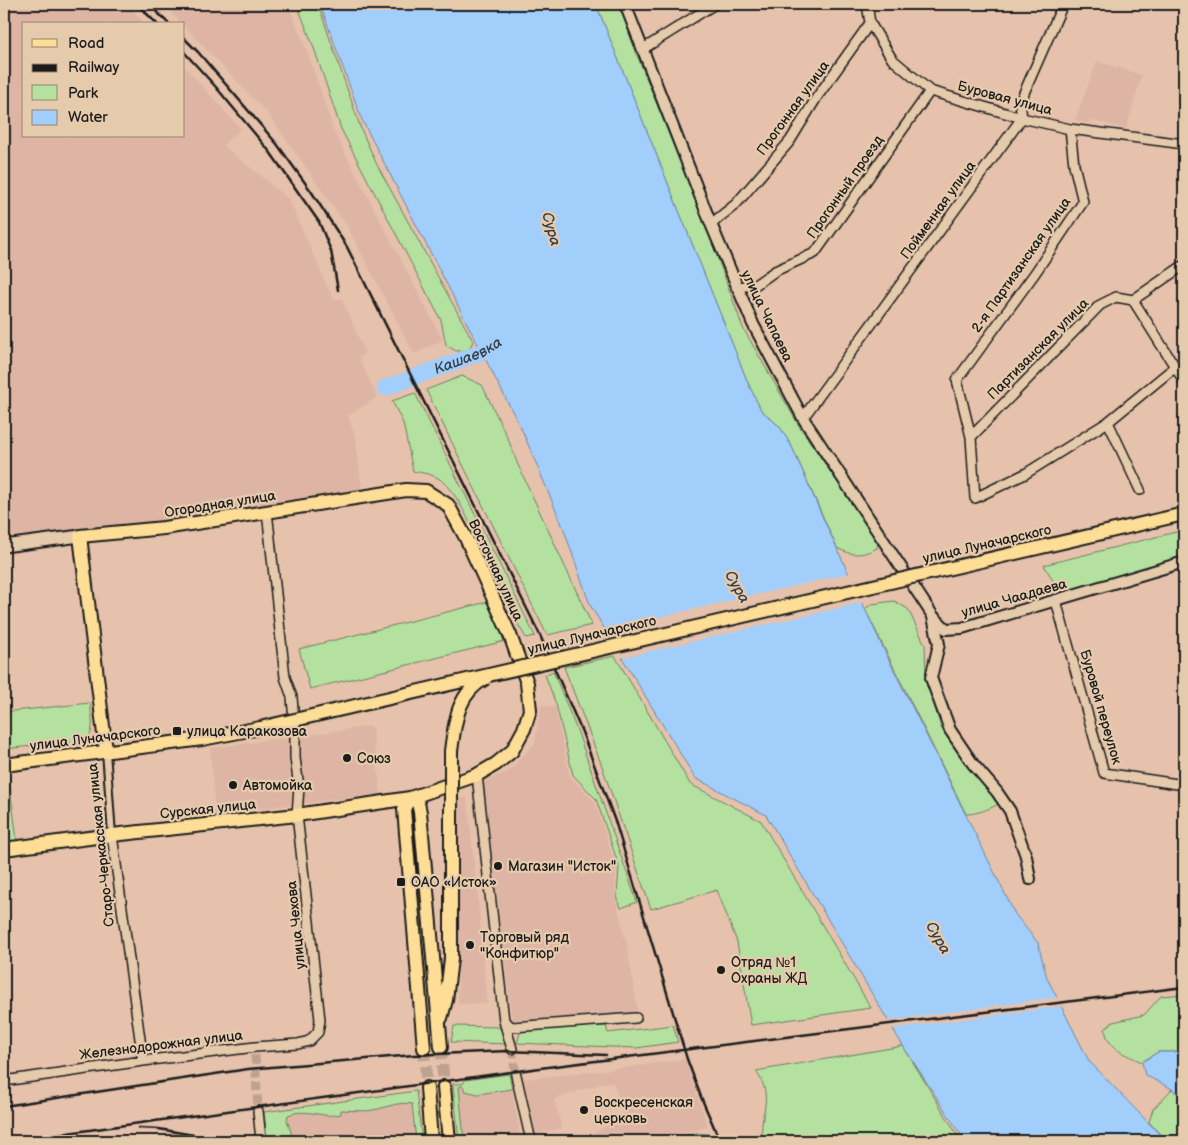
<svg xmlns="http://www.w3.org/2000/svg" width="1188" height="1145" viewBox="0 0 1188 1145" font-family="'Balsamiq Sans',sans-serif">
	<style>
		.built { fill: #deb5a5 }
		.green { fill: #b4e1a0; stroke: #687e5e }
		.water { fill: #a2cefc; stroke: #6c87a2 }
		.pier { fill: #e6c2ac }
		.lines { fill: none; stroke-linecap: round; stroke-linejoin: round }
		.river { stroke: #a2cefc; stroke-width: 16 }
		.minor-tunnel { stroke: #bea18f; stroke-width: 9; stroke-dasharray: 9 4.5; stroke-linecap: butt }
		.primary-tunnel { stroke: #bea18f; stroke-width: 12; stroke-dasharray: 12 6; stroke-linecap: butt }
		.pedestrian-casing { stroke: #1c1c1c; stroke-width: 10 }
		.minor-casing { stroke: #1c1c1c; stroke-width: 12 }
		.tertiary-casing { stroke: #1c1c1c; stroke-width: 14 }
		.secondary-casing { stroke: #1c1c1c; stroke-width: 15 }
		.primary-casing { stroke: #1c1c1c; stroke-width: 16 }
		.pedestrian { stroke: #e5caac; stroke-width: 6 }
		.minor { stroke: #e5caac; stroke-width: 9 }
		.tertiary { stroke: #e5caac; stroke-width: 10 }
		.secondary { stroke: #e5caac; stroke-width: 11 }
		.primary { stroke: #fede96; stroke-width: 12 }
		.rail { stroke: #1c1c1c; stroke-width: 2.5 }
		.primary-bridge-casing { stroke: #1c1c1c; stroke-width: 16; stroke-linecap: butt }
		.primary-bridge { stroke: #fede96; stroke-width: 12 }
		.poi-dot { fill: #1c1c1c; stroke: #e5caac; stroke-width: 2 }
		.labels { text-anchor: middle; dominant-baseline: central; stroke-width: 4.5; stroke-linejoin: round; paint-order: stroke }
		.street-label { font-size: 14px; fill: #1c1c1c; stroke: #e5caac }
		.poi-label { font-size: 14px; fill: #1c1c1c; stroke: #e5caac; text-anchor: start }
		.water-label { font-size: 15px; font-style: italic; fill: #374049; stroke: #e5caac }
	</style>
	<rect width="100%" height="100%" fill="#e6c2ac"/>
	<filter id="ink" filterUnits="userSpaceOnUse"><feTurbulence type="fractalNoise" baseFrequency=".02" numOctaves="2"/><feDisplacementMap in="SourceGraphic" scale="10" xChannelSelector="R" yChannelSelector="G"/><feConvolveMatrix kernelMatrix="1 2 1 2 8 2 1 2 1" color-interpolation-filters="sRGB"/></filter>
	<g filter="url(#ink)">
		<path class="built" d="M 4,4 L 127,4 L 145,24 L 24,24 L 24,136 L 184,136 L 184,66 L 241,129 L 223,145 L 289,199 L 333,299 L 342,299 L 365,353 L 359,358 L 377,397 L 348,416 L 356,439 L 362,489 L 169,521 L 4,537 Z
			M 163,4 L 288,4 L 309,56 L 334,132 L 443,340 L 414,354 L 347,226 L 268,114 Z
			M 1097,61 L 1142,75 L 1126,129 L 1094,121 L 1085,123 L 1075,120 Z
			M 541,705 L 555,707 L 570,776 L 595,802 L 616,866 L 615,896 L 627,945 L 638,1013 L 512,1020 L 483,782 L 509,771 L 535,743 Z
			M 372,726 L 381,794 L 215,814 L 210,748 Z
			M 467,797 L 477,887 L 487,1003 L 458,1004 L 459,800 Z
			M 685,1059 L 708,1127 L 668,1136 L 652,1141 L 558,1141 L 575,1134 L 590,1136 L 604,1127 L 624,1119 L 614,1083 L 603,1083 L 554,1099 L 562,1128 L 536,1134 L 522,1079 L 599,1071 Z
			M 463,1086 L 478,1094 L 512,1089 L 521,1141 L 464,1141 L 458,1087 Z
			M 408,1103 L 412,1104 L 416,1141 L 303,1141 L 293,1138 L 287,1120 L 288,1115 L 296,1112 L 318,1113 L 323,1115 L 341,1114 L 341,1110 L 372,1110 L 390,1105 Z"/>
		<path class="green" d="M 297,4 L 318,4 L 361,129 L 376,163 L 473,341 L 469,350 L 456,351 L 446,345 L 441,320 L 341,129 L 314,48 Z
			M 596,4 L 619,4 L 635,50 L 705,223 L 743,328 L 799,426 L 878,541 L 877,548 C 861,556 853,556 837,548 L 792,447 L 780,427 L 761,410 L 748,383 Z
			M 462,376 L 482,385 L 508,439 L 518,465 L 592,625 L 547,635 L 426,390 Z
			M 415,393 L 535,636 L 526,638 C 506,605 491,566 474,531 C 465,513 457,494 441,480 C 433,474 423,473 413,471 L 403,423 L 392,401 Z
			M 1184,530 L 1184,558 L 1066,593 L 1059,591 L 1044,565 Z
			M 894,601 L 908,609 L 925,645 L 926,677 L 941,728 L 996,797 L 1000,803 C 990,809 977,814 966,814 L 865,609 L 872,604 Z
			M 487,602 L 505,641 L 310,689 L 299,649 Z
			M 615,656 L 690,784 L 761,821 L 871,1008 L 751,1025 L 737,942 L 717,890 L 651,909 L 602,766 L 564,667 Z
			M 553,671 L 578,733 L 637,902 L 621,908 L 617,896 L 619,866 L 596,799 L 573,775 L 556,704 L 545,675 Z
			M 90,703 C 91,715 96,731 86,740 L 4,749 L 4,712 Z
			M 8,772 L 17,840 L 4,841 L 4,773 Z
			M 1184,994 L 1184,1052 L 1158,1052 L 1142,1062 C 1125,1054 1108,1050 1105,1029 L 1113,1022 L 1144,1015 L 1161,996 Z
			M 673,1025 L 678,1042 L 636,1048 L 517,1043 L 520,1033 L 530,1028 L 606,1026 L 608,1033 Z
			M 454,1026 L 498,1027 L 502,1030 L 507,1044 L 451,1042 Z
			M 903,1046 L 961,1141 L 762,1141 C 759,1111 775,1099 756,1071 Z
			M 509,1074 L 512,1089 L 478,1094 L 465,1091 L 463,1086 L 459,1087 L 464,1141 L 459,1141 L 453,1084 L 463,1084 L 465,1080 Z
			M 1172,1089 L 1184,1099 L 1184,1141 L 1166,1141 L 1149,1122 L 1153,1109 Z
			M 416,1091 L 422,1141 L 416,1141 L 412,1104 C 399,1101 386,1108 373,1110 C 363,1112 351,1110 341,1110 L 341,1114 C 336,1115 329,1116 324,1115 C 311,1113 300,1110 288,1115 L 287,1120 L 293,1138 L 303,1141 L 277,1141 L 267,1139 L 264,1112 Z
			M 695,1133 L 708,1134 L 711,1141 L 667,1141 Z"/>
		<path class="water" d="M 320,4 L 596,4 L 748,383 L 761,410 L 780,427 L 792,447 L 823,518 L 884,650 L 1015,914 L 1038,943 L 1047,978 L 1089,1061 L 1166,1141 L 965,1141 L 903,1046 L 766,815 L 695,778 L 590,605 L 563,527 L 522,430 L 362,120 Z
			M 1158,1052 L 1184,1052 L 1184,1099 L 1172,1089 L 1145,1075 L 1142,1062 Z"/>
		<path class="pier" d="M 851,573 L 865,602 L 620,658 L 603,630 Z
			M 1060,997 L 1064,1006 L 890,1029 L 885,1021 Z"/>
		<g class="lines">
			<path class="river" id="s1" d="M 385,388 L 482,352 L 501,340"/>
			<path class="minor-tunnel" d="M 512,1049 L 516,1075
				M 255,1055 L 258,1111"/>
			<path class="primary-tunnel" d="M 441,1047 L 444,1087
				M 424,1048 L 427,1088"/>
			<g class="pedestrian-casing">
				<path id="pedestrian" d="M 106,751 L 112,835"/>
			</g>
			<g class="minor-casing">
				<path id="minor" d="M 867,4 L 870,23 L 892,59 L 930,91 L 1022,118 L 1070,129 L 1184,144
					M 643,49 L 715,4
					M 1070,129 L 1074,165 L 1083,202 L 1035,273 L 957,380 L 971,437 L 975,498 L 1025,474 L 1108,422 L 1175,367
					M 711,224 L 736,204 L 790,141 L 817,97 L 870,23
					M 736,287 L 755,285 L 775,271 L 815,253 L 930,91
					M 1133,300 L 1184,381
					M 1133,300 L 1184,265
					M 803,418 L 1022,118 L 1020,102 L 1063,4
					M 1108,422 L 1140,490
					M 971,437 L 1100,305 L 1116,297 L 1133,300
					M 1056,601 L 1104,773 L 1184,785
					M 477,775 L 504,1021 L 512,1049
					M 112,835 L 143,1061
					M 504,1021 L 512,1027 L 636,1018
					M 516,1075 L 531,1141
					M 4,1081 L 143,1061 L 255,1047 L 298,1044 L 309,1041 L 318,1032 L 320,1020 L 297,815 L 299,787 L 295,758 L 295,734 L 292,697 L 285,677 L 267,511
					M 258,1111 L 261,1140"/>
			</g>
			<g class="tertiary-casing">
				<path id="tertiary" d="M 625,4 L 711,224 L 753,324 L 803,418 L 933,616 L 946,629 L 962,628 L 1184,562
					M 933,617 L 939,644 L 931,678 L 950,730 L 973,764 L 997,792 L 1010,811 L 1026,856 L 1030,879"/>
			</g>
			<g class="secondary-casing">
				<path id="secondary" d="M 4,546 L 80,536"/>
			</g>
			<g class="primary-casing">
				<path id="primary" d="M 4,765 L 202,739 L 260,728
					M 410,798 L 418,803 L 420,812 L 441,1047
					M 410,798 L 404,809 L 424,1048
					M 4,849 L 112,835 L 297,815 L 410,798 L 477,775 L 496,764 L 512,751 L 524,729 L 530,710 L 527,683 L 510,635 L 466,538 L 448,505 L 426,491 L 406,490 L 164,528 L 80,536 L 106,751
					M 441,1018 L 446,1000 L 451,959
					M 444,1087 L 449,1141
					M 427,1088 L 431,1141"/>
			</g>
			<use href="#pedestrian" class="pedestrian"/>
			<use href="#minor" class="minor"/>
			<use href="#tertiary" class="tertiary"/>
			<use href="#secondary" class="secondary"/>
			<use href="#primary" class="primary"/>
			<path class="rail" d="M 137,4 L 157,24
				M 149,4 L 169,24
				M 184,38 L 198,52 L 277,144 L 311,191 L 347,247 L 539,633 L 582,732 L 616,824 L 687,1059 L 701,1097 L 720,1141
				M 184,52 L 215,86 L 270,152 L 319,222 L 331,251 L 338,290
				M 4,1106 L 248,1069 L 414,1055 L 507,1051 L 606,1055
				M 139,1128 L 159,1129 L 228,1141
				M 9,1141 L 540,1068 L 1184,987"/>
			<g class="primary-bridge-casing">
				<path id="primary-bridge" d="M 260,728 L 1184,514
					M 451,959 L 451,751 C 455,722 457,693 486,678"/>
			</g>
			<use href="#primary-bridge" class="primary-bridge"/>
		</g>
	</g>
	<g class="poi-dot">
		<rect x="172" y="726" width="10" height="10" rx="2.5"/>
		<circle cx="347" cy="758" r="5"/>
		<circle cx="233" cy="785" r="5"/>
		<circle cx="498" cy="866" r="5"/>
		<rect x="396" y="877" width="10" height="10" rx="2.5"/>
		<circle cx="470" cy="945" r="5"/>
		<circle cx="721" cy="970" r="5"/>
		<circle cx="584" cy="1110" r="5"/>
	</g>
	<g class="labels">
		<g class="street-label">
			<text transform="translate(1005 98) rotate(15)">Буровая улица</text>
			<text transform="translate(793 108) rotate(-54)">Прогонная улица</text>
			<text transform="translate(845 187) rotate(-55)">Прогонный проезд</text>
			<text transform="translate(938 210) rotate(-54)">Пойменная улица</text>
			<text transform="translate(1021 265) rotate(-55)">2-я Партизанская улица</text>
			<text transform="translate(767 316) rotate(64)">улица Чапаева</text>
			<text transform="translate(1038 349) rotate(-45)">Партизанская улица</text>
			<text transform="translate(220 504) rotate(-9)">Огородная улица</text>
			<text transform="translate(987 544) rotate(-13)">улица Луначарского</text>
			<text transform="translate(496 570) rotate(65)">Восточная улица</text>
			<text transform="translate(1014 598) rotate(-16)">улица Чаадаева</text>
			<text transform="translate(592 635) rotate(-13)">улица Луначарского</text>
			<text transform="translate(1101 707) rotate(74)">Буровой переулок</text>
			<text transform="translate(95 738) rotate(-7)">улица Луначарского</text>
			<text transform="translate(208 809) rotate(-6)">Сурская улица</text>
			<text transform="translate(101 845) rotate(-96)">Старо-Черкасская улица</text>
			<text transform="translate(296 925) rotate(-96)">улица Чехова</text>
			<text transform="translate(161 1045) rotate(-7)">Железнодорожная улица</text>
		</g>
		<g class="poi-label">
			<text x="187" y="731">улица Каракозова</text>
			<text x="357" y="758">Союз</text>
			<text x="243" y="785">Автомойка</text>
			<text x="508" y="866">Магазин "Исток"</text>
			<text x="411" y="882">ОАО «Исток»</text>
			<text x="480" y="937">Торговый ряд<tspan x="480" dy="16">"Конфитюр"</tspan></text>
			<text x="731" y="962">Отряд №1<tspan x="731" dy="16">Охраны ЖД</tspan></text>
			<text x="594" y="1102">Воскресенская<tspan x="594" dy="16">церковь</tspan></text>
		</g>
		<g class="water-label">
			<text transform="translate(551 229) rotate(74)">Сура</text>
			<text stroke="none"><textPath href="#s1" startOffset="89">Кашаевка</textPath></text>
			<text transform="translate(737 587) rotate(60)">Сура</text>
			<text transform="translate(938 938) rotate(60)">Сура</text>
		</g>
	</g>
	<rect width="1188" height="1145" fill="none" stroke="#e5caac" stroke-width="20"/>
	<rect x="10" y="10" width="1168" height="1125" fill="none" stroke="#1c1c1c" stroke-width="2" filter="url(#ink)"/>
	<rect x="22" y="22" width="162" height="115" fill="#e5caac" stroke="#958472"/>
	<rect x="32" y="39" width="25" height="8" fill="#fede96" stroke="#958472"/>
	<text x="68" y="48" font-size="15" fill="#1c1c1c">Road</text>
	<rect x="32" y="64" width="25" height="8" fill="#1c1c1c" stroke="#958472"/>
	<text x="68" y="72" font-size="15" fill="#1c1c1c">Railway</text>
	<rect x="32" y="85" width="25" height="15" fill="#b4e1a0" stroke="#958472"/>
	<text x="68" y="98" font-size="15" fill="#1c1c1c">Park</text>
	<rect x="32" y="110" width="25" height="15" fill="#a2cefc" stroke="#958472"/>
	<text x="68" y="122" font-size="15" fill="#1c1c1c">Water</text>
</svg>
